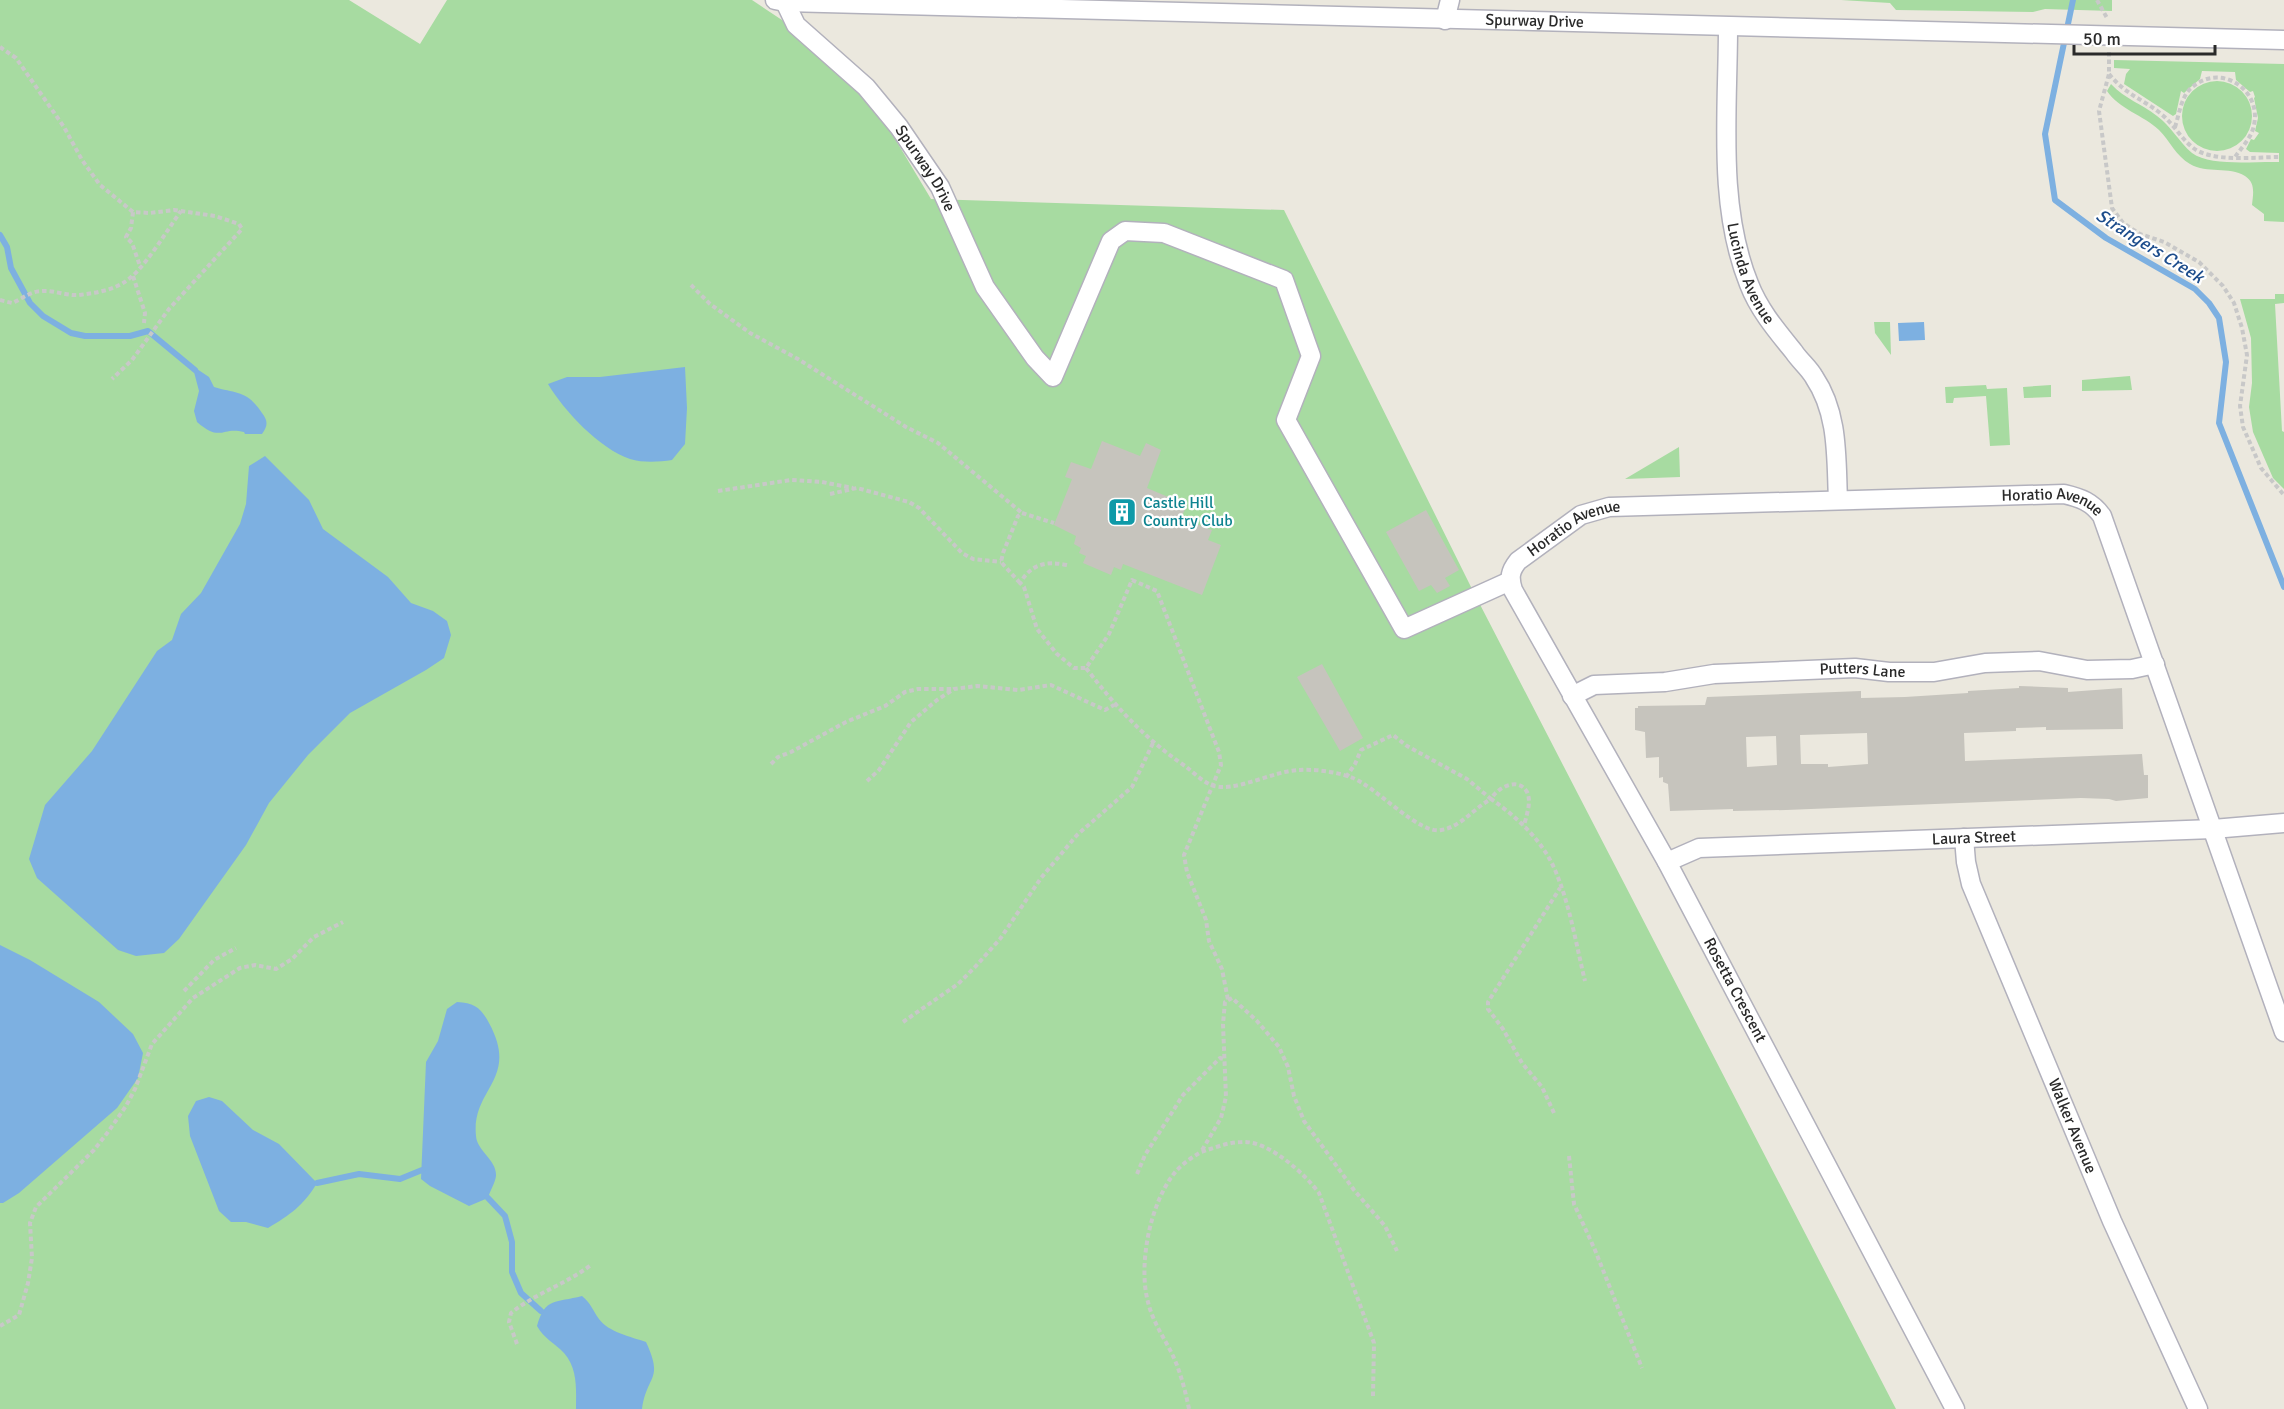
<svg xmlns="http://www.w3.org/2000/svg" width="2284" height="1409" viewBox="0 0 2284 1409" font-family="Signika,sans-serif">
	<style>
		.green { fill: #a7dba1 }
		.water { fill: #7db0e1 }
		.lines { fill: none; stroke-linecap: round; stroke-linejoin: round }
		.stream { stroke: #7db0e1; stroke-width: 6 }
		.building { fill: #c6c4bd; fill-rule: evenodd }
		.street-casing { stroke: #b2b1bc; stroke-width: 21 }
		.path { stroke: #c8c8c8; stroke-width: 4; stroke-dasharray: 4.5 3; stroke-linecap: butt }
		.street { stroke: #fff; stroke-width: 18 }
		.labels { text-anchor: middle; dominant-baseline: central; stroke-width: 4.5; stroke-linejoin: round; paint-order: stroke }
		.street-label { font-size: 16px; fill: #2a2a2a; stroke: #fff }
		.culture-label { font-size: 16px; fill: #0d838f; stroke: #fff; text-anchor: start }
		.water-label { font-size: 18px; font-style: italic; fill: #1d4d8c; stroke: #fff }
	</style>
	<rect width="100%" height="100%" fill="#ebe8de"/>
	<path class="green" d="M 0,0 L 349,0 L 420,44 L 447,0 L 752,0 L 797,30 L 867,92 L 931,199 L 1284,210 L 1473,591 L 1896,1409 L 0,1409 Z
		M 1841,0 L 2112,0 L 2112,11 L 2045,9 L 2033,12 L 1896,10 L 1890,3 Z
		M 2114,60 L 2284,64 L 2284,222 L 2264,221 L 2264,214 L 2252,205 C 2253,194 2256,183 2245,176 C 2229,166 2207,174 2190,164 C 2176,156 2170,141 2159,130 C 2143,115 2119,109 2107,91 L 2111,84 C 2125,99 2142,104 2157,116 C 2171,126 2179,142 2192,153 C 2211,167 2256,161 2279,162 L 2279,153 L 2250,152 L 2246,149 L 2251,139 L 2254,140 L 2259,133 L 2255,131 L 2258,118 L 2254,98 L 2255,97 L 2253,91 L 2250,92 L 2236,80 L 2235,72 L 2202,71 L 2200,79 L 2184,93 L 2181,91 L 2176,114 L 2173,116 L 2124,84 L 2126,74 L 2130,69 L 2114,68 Z
		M2182 116a35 35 0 1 1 70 0a35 35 0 1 1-70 0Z
		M 2275,294 L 2284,294 L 2284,303 L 2275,304 L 2282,431 L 2284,432 L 2284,489 L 2273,478 L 2253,432 L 2249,407 L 2252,383 L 2251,338 L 2240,299 L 2275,299 Z
		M 1874,322 L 1890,322 L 1891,355 L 1875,333 Z
		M 2130,376 L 2132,390 L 2082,391 L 2082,380 Z
		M 1986,385 L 1987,389 L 2007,388 L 2010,445 L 1990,446 L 1986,396 L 1954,398 L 1953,403 L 1946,403 L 1945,387 Z
		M 2051,385 L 2051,397 L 2024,398 L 2023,387 Z
		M 1679,447 L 1680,477 L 1625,479 Z"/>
	<path class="water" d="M 1924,322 L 1925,340 L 1899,341 L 1898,323 Z
		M 685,367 L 687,408 L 685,444 L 672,460 C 659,462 643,463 630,459 C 600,449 564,411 548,384 L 567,377 L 600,377 Z
		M 197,369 L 209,377 L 214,387 C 237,394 247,390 262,413 C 268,421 268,425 262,434 L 245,434 L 244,432 C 222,426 221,443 197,422 L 194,411 L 199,391 L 194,372 Z
		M 265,456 L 309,500 L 323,529 L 388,577 L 411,603 L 433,611 L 447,621 L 451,635 L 444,658 L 426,670 L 350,713 L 308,755 L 269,803 L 246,845 L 179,939 L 164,953 L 136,956 L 118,950 L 37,878 L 29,859 L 45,805 L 92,751 L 157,651 L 172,640 L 181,614 L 201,593 L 240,524 L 246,504 L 249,466 Z
		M 0,945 L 30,960 L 99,1002 L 133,1034 L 143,1053 L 138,1078 L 117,1108 L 19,1193 L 3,1203 L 0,1203 Z
		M 457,1002 C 475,1003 481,1008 489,1023 C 520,1080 471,1088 476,1136 C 477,1151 497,1160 496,1176 C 495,1183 490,1191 488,1198 L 469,1206 L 430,1186 L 421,1179 L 426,1062 L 438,1041 L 447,1009 Z
		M 209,1097 L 222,1101 L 253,1130 L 279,1144 L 317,1183 C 304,1205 290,1215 268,1228 L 246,1222 L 231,1222 L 219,1211 L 190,1136 L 188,1116 L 196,1101 Z
		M 582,1296 C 591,1303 593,1311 599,1319 C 608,1332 632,1337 646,1342 C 664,1381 647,1374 642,1409 L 576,1409 C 576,1389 578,1369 564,1353 C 555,1343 544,1339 537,1326 C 545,1297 556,1303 582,1296 Z"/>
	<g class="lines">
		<path class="stream" d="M 2073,0 L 2045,134 L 2055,200 L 2106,238 L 2195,289 L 2209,303 L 2219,318 L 2226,362 L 2219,423 L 2284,587
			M 0,235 L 7,247 L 11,268 L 30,303 L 43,316 L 71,333 L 85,336 L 130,336 L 148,331 L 195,370
			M 317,1183 L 359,1174 L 400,1179 L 422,1170
			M 488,1198 L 505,1216 L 512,1242 L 512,1272 L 521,1293 L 541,1311"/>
	</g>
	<path class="building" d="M 1102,441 L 1140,456 L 1146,443 L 1161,450 L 1147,488 L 1187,505 L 1181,518 L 1212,530 L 1208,540 L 1221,545 L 1202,595 L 1123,564 L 1121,570 L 1114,567 L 1111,575 L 1083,563 L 1086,556 L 1079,553 L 1081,548 L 1074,544 L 1076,536 L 1054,525 L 1072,479 L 1065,477 L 1071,462 L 1091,469 Z
		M 1426,510 L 1459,570 L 1445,578 L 1450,586 L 1437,593 L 1431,585 L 1419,591 L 1386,532 Z
		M 1322,664 L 1363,738 L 1340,751 L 1297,677 Z
		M 2019,686 L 2068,688 L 2068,692 L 2122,688 L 2123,729 L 2046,730 L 2046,727 L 2016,728 L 2016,731 L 1964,733 L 1965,761 L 2142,754 L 2144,775 L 2148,775 L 2148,798 L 2116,801 L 2109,799 L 2081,798 L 1786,810 L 1733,811 L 1733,809 L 1670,811 L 1668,784 L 1663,782 L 1663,777 L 1659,778 L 1659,757 L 1646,758 L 1645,732 L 1635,730 L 1635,708 L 1638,708 L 1638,706 L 1705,705 L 1707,697 L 1861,691 L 1861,698 L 1905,697 L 1968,693 L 1968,691 L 2019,688 ZM 1867,733 L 1868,764 L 1828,767 L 1828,764 L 1801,764 L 1800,735 ZM 1776,736 L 1777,765 L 1747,767 L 1746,737 Z"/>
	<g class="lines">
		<g class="street-casing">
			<g id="street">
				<path id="s1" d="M 775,0 L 785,2 L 2284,40"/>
				<path id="s2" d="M 785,2 L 796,25 L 866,87 L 899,127 L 940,187 L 985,287 L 1035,358 L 1053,377 L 1111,241 L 1125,231 L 1164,233 L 1284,280 L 1311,356 L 1286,420 L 1404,629 L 1510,581"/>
				<path d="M 1445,20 L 1450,0"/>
				<path id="s3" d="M 1728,27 C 1728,111 1717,205 1749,284 C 1759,310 1777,331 1794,352 C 1800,361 1809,368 1814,377 C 1839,414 1836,458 1838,500"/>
				<path id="s4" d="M 1572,696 L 1594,685 L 1665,682 L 1714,674 L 1855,668 L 1889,672 L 1934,672 L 1985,663 L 2039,661 L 2087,670 L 2132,669 L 2155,664"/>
				<path id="s5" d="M 1964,838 L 1966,862 L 1971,884 L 2112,1221 L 2198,1409"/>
				<path id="s6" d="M 1667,862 L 1699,848 L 2213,829 L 2284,823"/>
				<path id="s7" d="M 1955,1409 L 1667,862 L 1513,590 C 1509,577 1510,571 1518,561 L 1581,515 L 1609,507 L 2064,494 C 2081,498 2092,502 2102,516 L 2284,1032"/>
			</g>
		</g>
		<path class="path" d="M 2097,0 L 2107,18
			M 0,47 L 16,58 L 64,127 L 82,160 L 100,185 L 133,212 L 150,213 L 174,210 L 215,216 L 239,224 L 242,229 L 169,309 L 132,360 L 112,379
			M 2109,52 L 2109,74 L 2099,111 L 2112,208 L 2123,223 L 2140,234 L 2164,242 L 2199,262 L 2223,286 L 2234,303 L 2242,328 L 2247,355 L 2240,406 L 2243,427 L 2261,468 L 2284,495
			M 2109,74 C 2126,95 2141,98 2160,113 C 2173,123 2180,137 2192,147 C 2211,163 2256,157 2279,157
			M 2175,127 C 2179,115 2181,98 2190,89 C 2219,61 2262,89 2254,125 C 2252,137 2242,147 2235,157
			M 133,212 L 131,228 L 126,237 L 132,243 L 140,266
			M 133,276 L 145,313 L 144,323
			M 691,285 L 710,304 L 750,333 L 798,359 L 906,427 L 938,443 L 1022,513
			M 0,300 L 12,303 C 22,299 31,291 42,291 C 54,290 66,296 79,295 C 94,293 110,291 123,283 C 143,272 167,230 181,211
			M 718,491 L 791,480 L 822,482 L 853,488
			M 830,494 L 857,488 L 909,502 L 919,508 L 962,553 L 973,559 L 1001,562
			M 1067,565 C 1047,561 1032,563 1020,583 L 1024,587 L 1037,629 L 1057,654 L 1074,668 L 1086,668 L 1109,634 L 1132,580 L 1157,591 L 1219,752 L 1221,765 L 1184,855 L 1187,872 L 1206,920 L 1209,941 L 1222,969 L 1228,1000
			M 1020,583 L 1001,562 L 1003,553 L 1018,516 L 1022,513 L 1054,523
			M 1086,668 C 1116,707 1144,738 1185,766 C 1193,772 1202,781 1211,785 C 1234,794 1274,770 1300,770 C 1317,769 1337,772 1353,778 C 1377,788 1420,835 1441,830 C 1461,827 1474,808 1491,799 C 1516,816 1543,841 1555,870 C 1570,905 1576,944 1585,981
			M 771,764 L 778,757 L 791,752 L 846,722 L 885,706 L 905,692 L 918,689 L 954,689
			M 1346,777 L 1355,764 L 1361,750 L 1393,735 L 1407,746 L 1467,779 L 1491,799 C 1497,788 1518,776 1527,792 C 1532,802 1526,816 1524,826
			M 867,781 L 879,770 L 911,722 L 937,700 L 954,689 L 977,686 L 1018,690 L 1051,685 L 1105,710 L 1114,705
			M 184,991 L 214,960 L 236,948
			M 903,1022 L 958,984 L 975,967 L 1000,939 L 1041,878 L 1077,835 L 1132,787 L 1153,743
			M 1554,1113 L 1542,1087 L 1522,1063 L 1503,1029 L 1488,1009 L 1488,1002 L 1560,888
			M 1569,1156 L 1574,1204 L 1595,1250 L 1642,1368
			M 1137,1174 L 1145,1155 L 1183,1095 L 1220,1058 L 1224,1059
			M 0,1326 L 19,1315 L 28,1283 L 32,1258 L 30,1223 L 36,1207 L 94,1150 L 108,1132 L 126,1106 L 135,1089 L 152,1044 L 193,998 L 240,968 L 255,965 L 276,969 L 292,959 L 314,937 L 343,922
			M 517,1344 L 509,1322 L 511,1313 C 536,1293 566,1284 591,1265
			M 1373,1396 L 1374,1343 L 1319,1193 C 1305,1174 1268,1140 1242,1142 C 1228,1142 1214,1148 1201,1152 L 1221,1118 L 1226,1097 L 1223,1024 L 1225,1002 L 1232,998 L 1257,1021 L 1279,1047 L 1288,1067 L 1294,1096 L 1304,1121 L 1354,1190 L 1385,1226 L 1397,1251
			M 1189,1409 C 1185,1389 1179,1366 1169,1348 C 1161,1333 1152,1319 1148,1302 C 1138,1265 1150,1205 1173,1175 C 1180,1165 1191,1158 1201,1152"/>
		<use href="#street" class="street"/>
	</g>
	<defs>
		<g id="building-square" transform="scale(1.5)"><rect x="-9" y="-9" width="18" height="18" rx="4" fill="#0f9aa8" stroke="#fff"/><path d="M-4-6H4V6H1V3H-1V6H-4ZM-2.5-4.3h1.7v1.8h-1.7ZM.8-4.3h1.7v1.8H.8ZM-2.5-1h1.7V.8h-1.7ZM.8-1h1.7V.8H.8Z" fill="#fff"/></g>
	</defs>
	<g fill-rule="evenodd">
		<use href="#building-square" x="1122" y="512"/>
	</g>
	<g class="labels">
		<g class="street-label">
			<text stroke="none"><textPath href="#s1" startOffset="760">Spurway Drive</textPath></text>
			<text stroke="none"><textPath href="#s2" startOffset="220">Spurway Drive</textPath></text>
			<text stroke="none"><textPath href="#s3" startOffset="250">Lucinda Avenue</textPath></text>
			<text stroke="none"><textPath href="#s7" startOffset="1514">Horatio Avenue</textPath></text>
			<text stroke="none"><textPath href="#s7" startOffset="1028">Horatio Avenue</textPath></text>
			<text stroke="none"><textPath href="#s4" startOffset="294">Putters Lane</textPath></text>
			<text stroke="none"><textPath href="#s6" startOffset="310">Laura Street</textPath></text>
			<text transform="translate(1735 990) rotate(62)">Rosetta Crescent</text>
			<text stroke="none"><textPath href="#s5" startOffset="309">Walker Avenue</textPath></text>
		</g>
		<g class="culture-label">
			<text x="1143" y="503">Castle Hill<tspan x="1143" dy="18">Country Club</tspan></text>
		</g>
		<g class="water-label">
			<text transform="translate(2150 246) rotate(32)">Strangers Creek</text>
		</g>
	</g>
	<path d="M2074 45v9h141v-9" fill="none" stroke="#2a2a2a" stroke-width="3"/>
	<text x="2083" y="45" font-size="18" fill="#2a2a2a" stroke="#ffffff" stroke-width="4.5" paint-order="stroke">50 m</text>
</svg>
